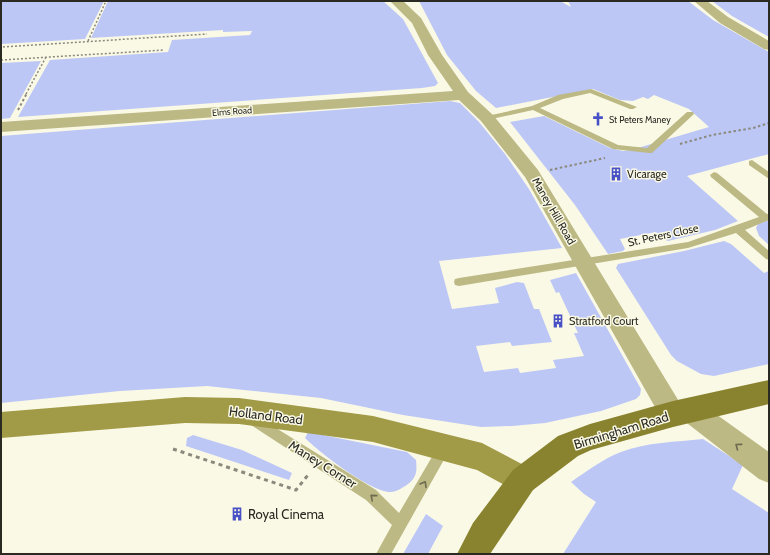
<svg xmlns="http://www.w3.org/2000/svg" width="770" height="555" viewBox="0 0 770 555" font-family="Cabin,sans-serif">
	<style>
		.green { fill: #bcc7f6 }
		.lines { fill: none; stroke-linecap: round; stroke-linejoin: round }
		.path-far2 { stroke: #8a897c; stroke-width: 1.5; stroke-dasharray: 2 2; stroke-linecap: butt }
		.path-far1 { stroke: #8a897c; stroke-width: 2; stroke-dasharray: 2.5 2.5; stroke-linecap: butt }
		.path { stroke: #8a897c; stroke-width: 3; stroke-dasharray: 4 4; stroke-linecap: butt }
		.lane { fill: #bdb985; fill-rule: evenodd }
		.street { fill: #bdb985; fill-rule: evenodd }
		.secondary { fill: #a19a47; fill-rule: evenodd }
		.primary { fill: #89822e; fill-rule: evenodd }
		.oneway { stroke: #6c6a4f }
		.labels { text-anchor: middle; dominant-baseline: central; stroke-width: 3; stroke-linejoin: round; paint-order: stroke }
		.far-street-label { font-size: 9px; fill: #2a2922; stroke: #faf9e6 }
		.far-poi-label { font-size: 9px; fill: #2a2922; stroke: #faf9e6; text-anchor: start }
		.poi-label { font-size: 11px; fill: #2a2922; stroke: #faf9e6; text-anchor: start }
		.street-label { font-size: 11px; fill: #2a2922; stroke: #faf9e6 }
		.near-street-label { font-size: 13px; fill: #2a2922; stroke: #faf9e6 }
		.near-poi-label { font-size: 13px; fill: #2a2922; stroke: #faf9e6; text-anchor: start }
	</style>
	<rect width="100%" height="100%" fill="#faf9e6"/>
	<path class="green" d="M 1,1 L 104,1 L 85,39 L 1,44 Z
		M 108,1 L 383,1 L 403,19 L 438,83 L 435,86 L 422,88 L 18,117 L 50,60 L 168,52 L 172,40 L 250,35 L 252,31 L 223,32 L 223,30 L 91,38 Z
		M 419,1 L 560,1 L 571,7 L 568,1 L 688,1 L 713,20 L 769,52 L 769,154 L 687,176 L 738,221 L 715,230 L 668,241 L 662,238 L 656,232 L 620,239 L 625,249 L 623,251 L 608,254 L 575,205 L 510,122 L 544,116 L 610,148 L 623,151 L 631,150 L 709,127 L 689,109 L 654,95 L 648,99 L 643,97 L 633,101 L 620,100 L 593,89 L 496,108 L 476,91 L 447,55 Z
		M 712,1 L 769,1 L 769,37 L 732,16 Z
		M 41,61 L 10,118 L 1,119 L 1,63 Z
		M 450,101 L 460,103 L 479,122 L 505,154 L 529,189 L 562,248 L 439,261 L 452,309 L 499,303 L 495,288 L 517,282 L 524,283 L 534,309 L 539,309 L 552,342 L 512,346 L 510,342 L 476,346 L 484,372 L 518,368 L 520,373 L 556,368 L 553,360 L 584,356 L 574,333 L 578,333 L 559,292 L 556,293 L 550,280 L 576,273 L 641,389 L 640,395 L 636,399 L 601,411 L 545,423 L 512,426 L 481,427 L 403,415 L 321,398 L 207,386 L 120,391 L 1,403 L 1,136 Z
		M 769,220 L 769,245 L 759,236 L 756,228 L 758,224 Z
		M 724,241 L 731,244 L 764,273 L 769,271 L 769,364 L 714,376 L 701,374 L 677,361 L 671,355 L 616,268 L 618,264 L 684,251 Z
		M 308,432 L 407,452 L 416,460 C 417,471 417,477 408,484 C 404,487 396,492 391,492 C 372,493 319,452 305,438 Z
		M 193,435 L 242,450 L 292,473 L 289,480 L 186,446 L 187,438 Z
		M 703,439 L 743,465 L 732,489 L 769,513 L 769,554 L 563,554 L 596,502 L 584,494 L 571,482 C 587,471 603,459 621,452 C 647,442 676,442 703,439 Z
		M 426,514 L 443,526 L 428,554 L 403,554 Z"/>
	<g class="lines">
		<path class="path-far2" d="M 88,41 L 106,1
			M 3,47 L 207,34
			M 1,60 L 164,50
			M 26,94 L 46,57"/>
		<path class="path-far1" d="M 18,110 L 27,93
			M 680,144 L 712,135 L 753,128 L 769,123
			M 550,170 L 605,158"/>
		<path class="path" d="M 173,449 L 296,490 L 308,475"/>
		<path class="lane" d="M 591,89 L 637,107 L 633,109 L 630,109 L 590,93 L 563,99 L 540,108 L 618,145 L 647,148 L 687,112 L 693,112 L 694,114 L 652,153 L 649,153 L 613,149 L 533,110 L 487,120 L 483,118 L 487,116 L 532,106 L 558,95 Z
			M 752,160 L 769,172 L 769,179 L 749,165 L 749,161 Z
			M 714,172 L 717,173 L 767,214 L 769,214 L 769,220 L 745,230 L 769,251 L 769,260 L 766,259 L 736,233 L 688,248 L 459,286 L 455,285 L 454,282 L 455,279 L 459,278 L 688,242 L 759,217 L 711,177 L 710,175 Z
			M 255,415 L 376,490 L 399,513 L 439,445 L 444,443 L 449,445 L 450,449 L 391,554 L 376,554 L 392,525 L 366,500 L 251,425 L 249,421 L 251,417 Z"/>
		<path class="street" d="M 390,1 L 403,1 L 421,18 L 442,55 L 468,92 L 493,115 L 538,170 L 680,403 L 690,398 L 699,402 L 769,452 L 769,483 L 759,479 L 683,420 L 682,423 L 673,426 L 664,423 L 525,177 L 481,121 L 459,100 L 1,132 L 1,122 L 453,91 L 428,55 L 412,23 Z
			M 694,1 L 707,1 L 728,17 L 769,41 L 769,50 L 764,49 L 720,23 Z"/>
		<path class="secondary" d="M 185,397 L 239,398 L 373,416 L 482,443 L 533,470 L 538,480 L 533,490 L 523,495 L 477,470 L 373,442 L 239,424 L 185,423 L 1,438 L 1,412 Z"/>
		<path class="primary" d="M 769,380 L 769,404 L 673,427 L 591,450 L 578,456 L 533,490 L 490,554 L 457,554 L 473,523 L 513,470 L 558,436 L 590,424 L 673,401 Z"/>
	</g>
	<defs><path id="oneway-chevron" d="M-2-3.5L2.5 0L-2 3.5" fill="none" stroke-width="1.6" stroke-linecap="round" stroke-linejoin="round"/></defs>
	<g class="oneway">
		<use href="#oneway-chevron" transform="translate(738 446) rotate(-143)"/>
		<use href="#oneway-chevron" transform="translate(424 484) rotate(-60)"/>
		<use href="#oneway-chevron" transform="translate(373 497) rotate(-139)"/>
	</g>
	<defs>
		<g id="church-bare" transform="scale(1.08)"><path d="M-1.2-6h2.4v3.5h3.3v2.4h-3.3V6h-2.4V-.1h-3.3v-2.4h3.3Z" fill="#4850c5" stroke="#faf9e6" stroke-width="2.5" paint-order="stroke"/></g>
		<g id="building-bare" transform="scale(1.08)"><path d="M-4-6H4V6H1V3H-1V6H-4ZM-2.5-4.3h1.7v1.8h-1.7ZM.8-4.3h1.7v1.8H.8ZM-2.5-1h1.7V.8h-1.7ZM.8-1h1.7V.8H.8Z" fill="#4850c5" stroke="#faf9e6" stroke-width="2.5" paint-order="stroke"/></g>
	</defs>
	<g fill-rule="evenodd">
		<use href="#church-bare" x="598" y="119"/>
		<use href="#building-bare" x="616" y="174"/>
		<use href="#building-bare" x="558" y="321"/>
		<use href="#building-bare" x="237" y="514"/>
	</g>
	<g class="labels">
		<g class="far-street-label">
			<text transform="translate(232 111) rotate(-4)">Elms Road</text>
		</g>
		<g class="far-poi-label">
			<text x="609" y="119">St Peters Maney</text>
		</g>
		<g class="poi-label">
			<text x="627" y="174">Vicarage</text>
			<text x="569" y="321">Stratford Court</text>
		</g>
		<g class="street-label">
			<text transform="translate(554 211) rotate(60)">Maney Hill Road</text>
			<text transform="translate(663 235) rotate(-12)">St. Peters Close</text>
		</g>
		<g class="near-street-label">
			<text transform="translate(266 415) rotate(7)">Holland Road</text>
			<text transform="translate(621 430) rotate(-17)">Birmingham Road</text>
			<text transform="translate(323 464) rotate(32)">Maney Corner</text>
		</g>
		<g class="near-poi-label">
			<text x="248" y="514">Royal Cinema</text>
		</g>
	</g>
	<rect width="770" height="555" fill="none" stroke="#2a2922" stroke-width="4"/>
</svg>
